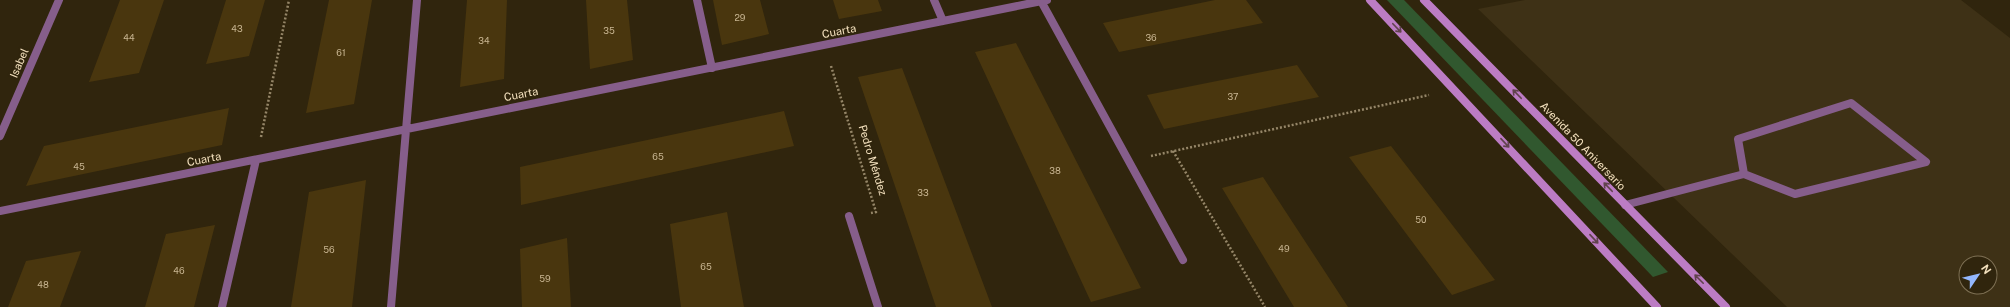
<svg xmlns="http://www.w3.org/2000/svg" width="2010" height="307" viewBox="0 0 2010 307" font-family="'Public Sans',sans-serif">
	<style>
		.built { fill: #3e3116; fill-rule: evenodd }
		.green { fill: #31582f }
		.building { fill: #49360e }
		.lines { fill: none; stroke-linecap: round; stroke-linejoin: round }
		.path { stroke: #958668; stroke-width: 2.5; stroke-dasharray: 2 2; stroke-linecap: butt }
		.lane { stroke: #865e8b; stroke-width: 8 }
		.street { stroke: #865e8b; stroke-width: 8 }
		.secondary { stroke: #bc7cc4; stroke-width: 8 }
		.oneway { stroke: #61434d }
		.labels { text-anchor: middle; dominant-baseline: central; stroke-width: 4; stroke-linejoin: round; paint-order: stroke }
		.number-label { font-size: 9px; fill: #c9b692 }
		.street-label { font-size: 11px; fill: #f4e1be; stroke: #30250d }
	</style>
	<rect width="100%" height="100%" fill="#30250d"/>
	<path class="built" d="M 1525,0 L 1961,0 L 2010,38 L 2010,307 L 1787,307 L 1478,9 ZM 1966,263 L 1990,263 L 1990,287 L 1966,287 Z"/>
	<path class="green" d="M 1387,0 L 1404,0 L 1668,272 L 1653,277 Z"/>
	<path class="building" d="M 120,0 L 164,0 L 139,73 L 89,82 Z
		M 226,0 L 265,0 L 249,56 L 206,64 Z
		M 329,0 L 372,0 L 354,104 L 306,113 Z
		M 467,0 L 507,0 L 504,79 L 460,87 Z
		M 586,0 L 627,0 L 633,60 L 590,69 Z
		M 713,0 L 760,0 L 769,34 L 722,45 Z
		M 833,0 L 878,0 L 882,11 L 839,19 Z
		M 1215,0 L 1246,0 L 1263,23 L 1119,52 L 1103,23 Z
		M 1016,43 L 1141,288 L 1091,302 L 975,52 Z
		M 1297,65 L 1319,97 L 1164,129 L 1147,95 Z
		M 902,68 L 992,307 L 936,307 L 858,77 Z
		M 229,108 L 222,145 L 26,186 L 44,146 Z
		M 784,111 L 794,146 L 521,205 L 520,167 Z
		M 1391,146 L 1495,280 L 1452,295 L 1349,157 Z
		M 1263,177 L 1348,307 L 1294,307 L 1222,188 Z
		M 366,180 L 352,307 L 291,307 L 309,192 Z
		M 727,212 L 744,307 L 681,307 L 670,224 Z
		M 215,225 L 194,307 L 145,307 L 166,234 Z
		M 567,238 L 571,307 L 522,307 L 520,249 Z
		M 81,251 L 60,307 L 8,307 L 26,261 Z"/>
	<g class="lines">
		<path class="path" d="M 831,66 L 876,212 L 871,213
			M 261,137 L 289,0
			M 1173,151 L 1265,307
			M 1151,156 L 1429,95"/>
		<path class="lane" d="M 1851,103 L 1926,162 L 1795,194 L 1744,174 L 1738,139 Z
			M 1625,205 L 1744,174"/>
		<path class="street" d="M 697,0 L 712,68
			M 934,0 L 943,21
			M 1041,1 L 1183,260
			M 0,136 L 59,0
			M 0,211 L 1047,0
			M 849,216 L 878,307
			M 222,307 L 256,160
			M 391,307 L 417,0"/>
		<path class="secondary" d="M 1370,0 L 1657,307
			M 1424,0 L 1726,307"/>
	</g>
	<defs><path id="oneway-shaft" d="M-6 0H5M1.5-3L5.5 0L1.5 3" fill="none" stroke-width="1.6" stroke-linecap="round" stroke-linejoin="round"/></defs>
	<g class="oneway">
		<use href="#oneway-shaft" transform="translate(1397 28) rotate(46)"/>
		<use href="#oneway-shaft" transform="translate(1517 94) rotate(-134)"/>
		<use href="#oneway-shaft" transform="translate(1505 143) rotate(47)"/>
		<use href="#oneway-shaft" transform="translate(1608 187) rotate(-134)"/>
		<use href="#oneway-shaft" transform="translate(1594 239) rotate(47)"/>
		<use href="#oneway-shaft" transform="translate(1699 279) rotate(-135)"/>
	</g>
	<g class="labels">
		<g class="number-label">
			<text x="740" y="17">29</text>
			<text x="237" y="28">43</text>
			<text x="609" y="30">35</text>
			<text x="129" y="37">44</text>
			<text x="1151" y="37">36</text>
			<text x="484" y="40">34</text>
			<text x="341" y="52">61</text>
			<text x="1233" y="96">37</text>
			<text x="658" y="156">65</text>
			<text x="79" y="166">45</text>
			<text x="1055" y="170">38</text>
			<text x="923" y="192">33</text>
			<text x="1421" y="219">50</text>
			<text x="1284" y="248">49</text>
			<text x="329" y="249">56</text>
			<text x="706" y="266">65</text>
			<text x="179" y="270">46</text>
			<text x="545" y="278">59</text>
			<text x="43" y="284">48</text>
		</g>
		<g class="street-label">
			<text transform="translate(839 31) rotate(-11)">Cuarta</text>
			<text transform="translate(19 63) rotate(-67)">Isabel</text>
			<text transform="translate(521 94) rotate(-11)">Cuarta</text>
			<text transform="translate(1583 146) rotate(46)">Avenida 50 Aniversario</text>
			<text transform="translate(204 159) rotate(-11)">Cuarta</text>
			<text transform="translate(873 160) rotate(73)">Pedro Méndez</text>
		</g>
	</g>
	<g transform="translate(1978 275) rotate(55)"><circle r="19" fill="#30250d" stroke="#7e7054"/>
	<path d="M0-3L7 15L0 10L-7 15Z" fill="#93b7fd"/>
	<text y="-6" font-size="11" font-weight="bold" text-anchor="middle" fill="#f4e1be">N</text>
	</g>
</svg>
